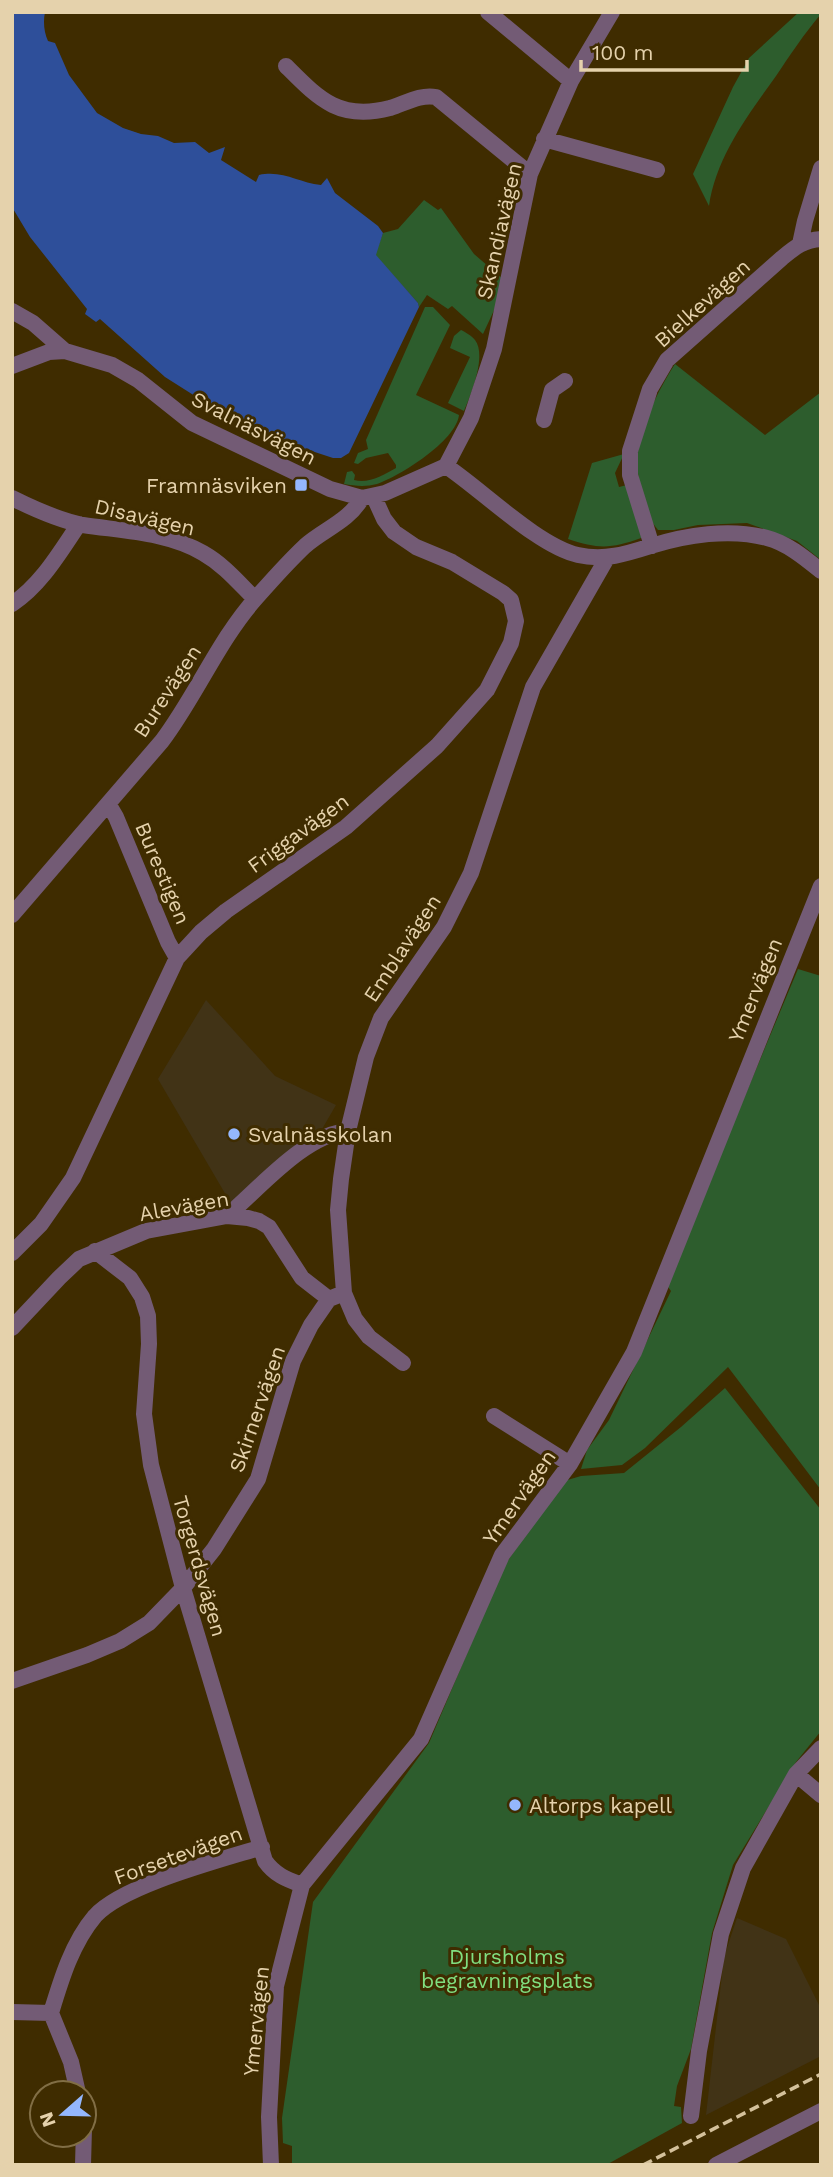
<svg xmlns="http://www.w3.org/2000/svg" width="833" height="2177" viewBox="0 0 833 2177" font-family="'Work Sans',sans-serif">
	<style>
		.built { fill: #413316 }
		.green { fill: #2d5d2d }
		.water { fill: #2e4f9a }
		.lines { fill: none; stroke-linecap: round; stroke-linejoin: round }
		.minor { stroke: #735b75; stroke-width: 16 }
		.rail { stroke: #d4c19b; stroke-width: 3.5; stroke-dasharray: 10 5; stroke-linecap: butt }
		.poi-dot { fill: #94b7fd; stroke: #3f2c00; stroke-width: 2.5 }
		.labels { text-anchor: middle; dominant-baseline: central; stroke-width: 6; stroke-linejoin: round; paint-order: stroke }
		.street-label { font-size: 21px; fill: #e5d2ac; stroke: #3f2c00 }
		.poi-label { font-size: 21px; fill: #e5d2ac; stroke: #3f2c00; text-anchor: start }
		.park-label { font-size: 21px; fill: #80df80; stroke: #3f2c00 }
	</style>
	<rect width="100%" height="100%" fill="#3f2c00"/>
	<path class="built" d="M 206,1000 L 275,1076 L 336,1105 L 318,1136 L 233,1207 L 158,1079 Z
		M 737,1918 L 786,1939 L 821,2009 L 821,2056 L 706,2115 L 724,1957 Z"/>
	<path class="green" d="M 799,12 L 821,12 L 821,14 C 804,34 790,55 776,76 C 748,115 716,157 709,206 L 693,174 L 733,87 L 749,58 Z
		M 424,200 L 438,210 L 441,208 L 474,254 L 503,279 L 496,306 L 483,334 L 452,306 L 448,309 L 427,295 L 419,307 L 418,303 L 375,255 L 383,233 L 398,229 Z
		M 425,307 L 433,307 L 450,325 L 416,395 L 459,415 C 456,441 400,476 377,484 C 366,487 355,486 344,484 L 347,472 L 352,471 L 355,475 L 354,480 C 369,484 383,475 396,468 L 396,465 L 388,453 L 366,458 L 358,464 L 354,463 L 358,453 L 368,449 L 366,440 Z
		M 461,330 C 465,332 472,336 475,340 C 487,355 471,395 464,411 L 448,403 L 470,357 L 450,348 L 454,336 Z
		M 675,364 L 765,435 L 821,392 L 821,560 L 797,541 L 747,523 L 698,525 L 674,530 L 658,530 C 648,518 644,506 641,491 C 640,481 636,469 637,459 C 641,425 657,392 675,364 Z
		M 624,454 L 615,473 L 619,487 L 627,485 L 643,533 L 641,538 C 611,549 598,549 568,539 L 592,463 Z
		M 798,969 L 821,976 L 821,1490 L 728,1367 L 645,1448 L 622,1465 L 581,1469 L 587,1450 L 609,1420 L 671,1291 L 666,1284 Z
		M 725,1388 L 821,1510 L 821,1731 L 796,1762 L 733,1865 L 712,1933 L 691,2049 L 677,2086 L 674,2106 L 681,2107 L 682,2123 L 606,2165 L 292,2165 L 292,2146 L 283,2143 L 282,2118 L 313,1902 L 429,1743 L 504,1566 L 564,1481 L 581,1476 L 624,1473 L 681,1427 Z"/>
	<path class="water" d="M 12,12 L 45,12 C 43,22 44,32 48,41 L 55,43 L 69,75 L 97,113 L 123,128 L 141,134 L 158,136 L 174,143 L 195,142 L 209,153 L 225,147 L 221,160 L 256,182 L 259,175 C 284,170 298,183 321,185 L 327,178 L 335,193 L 378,226 L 383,233 L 376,255 L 418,303 L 419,307 L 349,453 L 341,458 L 333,458 L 266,436 L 236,422 L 165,377 L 100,319 L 96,322 L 85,314 L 87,309 L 30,237 L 12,207 Z"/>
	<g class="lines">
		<path class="minor" d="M 488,12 L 571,81
			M 286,66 C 319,99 339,121 390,108 C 406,103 420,94 436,97 L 530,174
			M 544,139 L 657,170
			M 800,244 L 805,221 L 821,168
			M 12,311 L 33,323 L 65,351
			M 12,366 L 49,352 L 65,351 L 112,365 L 138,380 L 192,423 L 330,489 L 362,498 L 385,493 L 446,466
			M 544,420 L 552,390 L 565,381
			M 446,466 L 471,418 L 494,349 L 530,174 L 571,81 L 612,12
			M 446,466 C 482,490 538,546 578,555 C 604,561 626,554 651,546 C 686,535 730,528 767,538 C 787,543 805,558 821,571
			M 12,498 C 34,509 58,520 83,525 C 122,531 167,532 203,553 C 224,565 238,582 255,599
			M 652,546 L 630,475 L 630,451 L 650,389 L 667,360 L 782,258 C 795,247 804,240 821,239
			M 12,604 C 41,585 60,552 79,524
			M 109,805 L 116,817 L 168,942 L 177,958
			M 12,915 L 162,741 C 196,696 219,639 257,597 C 272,580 288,562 305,546 C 324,529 348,522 362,498
			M 233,1216 L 237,1207 C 266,1181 308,1134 348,1131
			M 95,1251 L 130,1278 L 142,1297 L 148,1316 L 149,1344 L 144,1414 L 151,1465 L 183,1588 L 265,1861 C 275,1875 286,1879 302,1885
			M 12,1253 L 41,1224 L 73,1178 L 177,958 L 201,932 L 226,911 L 346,827 L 437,746 L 487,690 L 511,643 L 516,621 L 511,600 L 503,593 L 452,562 L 416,547 L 394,532 L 384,519 L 374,497
			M 12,1328 L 59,1278 L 79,1259 L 146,1231 L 227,1216 L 248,1218 L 259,1221 L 269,1227 L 302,1278 L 329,1299
			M 403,1363 L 369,1337 L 355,1319 L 344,1293 L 338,1210 L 341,1179 L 348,1131 L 366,1057 L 381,1018 L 444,927 L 471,873 L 533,687 L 607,558
			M 494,1416 L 570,1464
			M 12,1681 L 87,1655 L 120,1641 L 149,1623 L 183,1588 L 214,1549 L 258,1479 L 293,1361 L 311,1325 L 329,1299 L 344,1293
			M 796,1774 L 821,1795
			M 12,2012 L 51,2013
			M 78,2093 L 71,2062 L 51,2013 C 61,1980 72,1943 95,1916 C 123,1885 220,1860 262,1847
			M 691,2116 L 699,2051 L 721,1934 L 743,1868 L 796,1774 L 821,1748
			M 83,2165 L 84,2128
			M 271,2165 L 269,2117 L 276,1986 L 302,1885 L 421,1739 L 502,1555 L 570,1464 L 634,1352 L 821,886
			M 716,2165 L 821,2111"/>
		<path class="rail" d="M 643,2165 L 821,2074"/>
	</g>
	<g class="poi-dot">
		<rect x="294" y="478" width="14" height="14" rx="3.5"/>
		<circle cx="234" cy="1134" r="7"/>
		<circle cx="515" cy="1805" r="7"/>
	</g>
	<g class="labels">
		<g class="street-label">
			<text transform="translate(499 231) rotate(-77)">Skandiavägen</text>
			<text transform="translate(702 303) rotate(-42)">Bielkevägen</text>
			<text transform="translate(254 428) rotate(27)">Svalnäsvägen</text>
			<text transform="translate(145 517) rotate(13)">Disavägen</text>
			<text transform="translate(167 691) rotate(-57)">Burevägen</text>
			<text transform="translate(298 833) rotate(-36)">Friggavägen</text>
			<text transform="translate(163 873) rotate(67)">Burestigen</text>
			<text transform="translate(402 948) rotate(-57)">Emblavägen</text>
			<text transform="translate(755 990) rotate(-68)">Ymervägen</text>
			<text transform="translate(184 1206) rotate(-10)">Alevägen</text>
			<text transform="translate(257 1409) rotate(-71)">Skirnervägen</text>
			<text transform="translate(519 1497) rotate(-55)">Ymervägen</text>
			<text transform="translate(200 1566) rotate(74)">Torgerdsvägen</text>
			<text transform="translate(178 1855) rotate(-20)">Forsetevägen</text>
			<text transform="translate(256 2021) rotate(-84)">Ymervägen</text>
		</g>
		<g class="poi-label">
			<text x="287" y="485" text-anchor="end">Framnäsviken</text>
			<text x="248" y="1134">Svalnässkolan</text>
			<text x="529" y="1805">Altorps kapell</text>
		</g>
		<g class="park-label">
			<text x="507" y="1956">Djursholms<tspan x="507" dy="24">begravningsplats</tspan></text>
		</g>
	</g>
	<rect width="833" height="2177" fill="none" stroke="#e5d2ac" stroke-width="28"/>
	<g transform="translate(63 2114) rotate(250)"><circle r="33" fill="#3f2c00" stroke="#816e45" stroke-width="2"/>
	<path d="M0-5L12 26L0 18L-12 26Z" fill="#94b7fd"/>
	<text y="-10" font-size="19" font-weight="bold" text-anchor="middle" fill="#e5d2ac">N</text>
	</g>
	<path d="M581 60v10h166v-10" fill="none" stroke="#e5d2ac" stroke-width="3.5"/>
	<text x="592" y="60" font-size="21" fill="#e5d2ac" stroke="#3f2c00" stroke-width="5" paint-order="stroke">100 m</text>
</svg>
